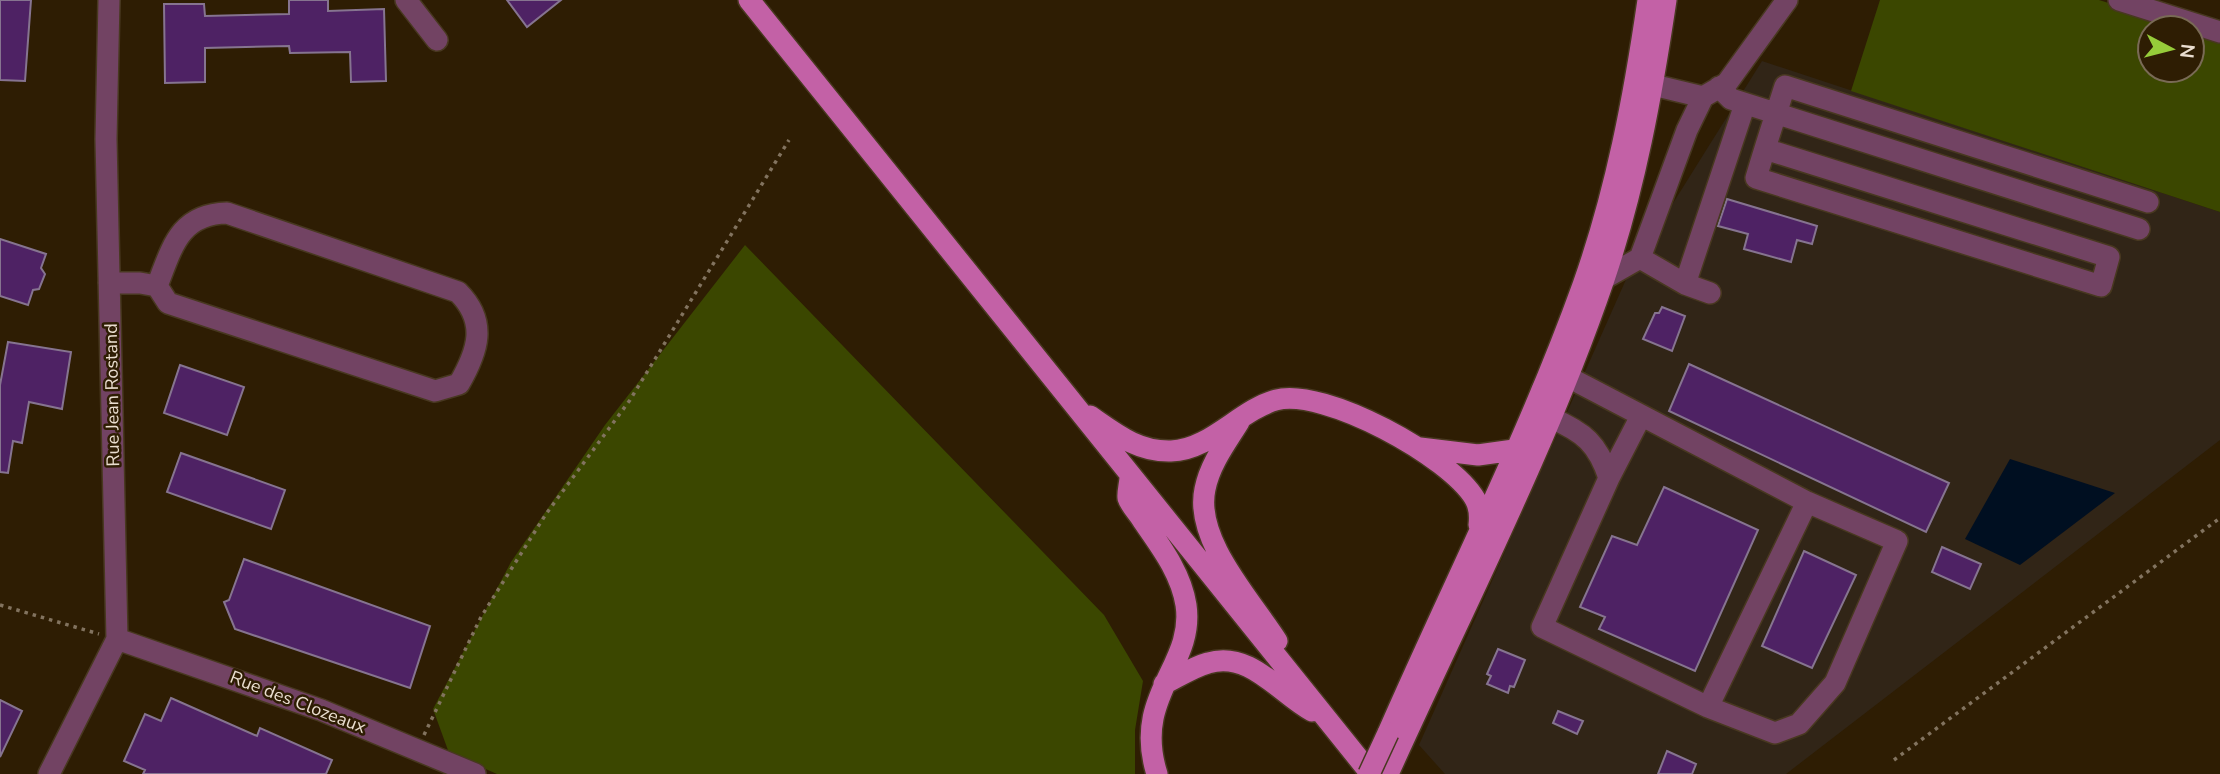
<svg xmlns="http://www.w3.org/2000/svg" width="2220" height="774" viewBox="0 0 2220 774" font-family="'Nunito Sans',sans-serif">
	<style>
		.industrial { fill: #312517 }
		.green { fill: #3b4700 }
		.water { fill: #000f21 }
		.building { fill: #4e2264; stroke: #867490; stroke-width: 2 }
		.lines { fill: none; stroke-linecap: round; stroke-linejoin: round }
		.minor-casing { stroke: #483820; stroke-width: 24 }
		.major-casing { stroke: #483820; stroke-width: 24 }
		.path { stroke: #82735f; stroke-width: 3.5; stroke-dasharray: 3.5 5; stroke-linecap: butt }
		.minor { stroke: #724363; stroke-width: 21 }
		.major { stroke: #c361a6; stroke-width: 21 }
		.major-bridge-casing { stroke: #483820; stroke-width: 24; stroke-linecap: butt }
		.major-bridge { stroke: #c361a6; stroke-width: 21 }
		.labels { text-anchor: middle; dominant-baseline: central; stroke-width: 5; stroke-linejoin: round; paint-order: stroke }
		.street-label { font-size: 18px; fill: #eaded0; stroke: #2e1d03 }
	</style>
	<rect width="100%" height="100%" fill="#2e1d03"/>
	<path class="industrial" d="M 1762,61 L 2220,212 L 2220,440 L 1786,774 L 1445,774 L 1419,745 L 1628,275 Z"/>
	<path class="green" d="M 1880,0 L 2099,0 L 2188,28 L 2150,28 L 2150,70 L 2192,70 L 2192,29 L 2220,38 L 2220,212 L 1851,91 Z
		M 745,245 L 1104,615 L 1143,681 L 1135,730 L 1135,774 L 497,774 L 449,753 L 433,709 L 511,562 L 605,425 Z"/>
	<path class="water" d="M 2010,459 L 2115,493 L 2020,565 L 1965,539 Z"/>
	<path class="building" d="M 0,0 L 31,0 L 25,81 L 0,80 Z
		M 289,0 L 328,0 L 328,11 L 384,9 L 386,81 L 351,82 L 350,52 L 290,53 L 289,46 L 205,48 L 205,82 L 165,83 L 164,4 L 204,4 L 205,16 L 289,14 Z
		M 507,0 L 561,0 L 527,27 Z
		M 1727,199 L 1817,226 L 1812,244 L 1797,240 L 1791,262 L 1744,249 L 1748,234 L 1718,226 Z
		M 0,239 L 46,254 L 41,268 L 45,274 L 39,289 L 33,290 L 28,305 L 0,296 Z
		M 1662,307 L 1685,316 L 1672,351 L 1643,339 L 1655,313 L 1659,313 Z
		M 8,342 L 71,352 L 62,409 L 29,402 L 22,443 L 13,441 L 8,473 L 0,472 L 0,385 Z
		M 1689,364 L 1949,483 L 1926,532 L 1669,411 Z
		M 180,365 L 244,387 L 227,435 L 164,413 Z
		M 181,453 L 285,490 L 271,529 L 167,492 Z
		M 1664,487 L 1758,530 L 1695,671 L 1599,629 L 1605,617 L 1580,607 L 1612,536 L 1637,545 Z
		M 1942,547 L 1981,564 L 1970,589 L 1932,572 Z
		M 1804,551 L 1856,575 L 1812,668 L 1762,646 Z
		M 244,559 L 430,626 L 410,688 L 235,629 L 224,602 L 229,600 Z
		M 1498,649 L 1525,660 L 1514,687 L 1510,686 L 1508,693 L 1487,684 L 1491,676 L 1487,674 Z
		M 171,698 L 257,736 L 260,728 L 332,760 L 326,774 L 143,774 L 145,770 L 124,761 L 145,714 L 161,721 Z
		M 0,700 L 22,711 L 0,757 Z
		M 1558,711 L 1583,721 L 1577,734 L 1553,723 Z
		M 1667,751 L 1696,764 L 1692,774 L 1658,774 Z"/>
	<g class="lines">
		<g class="minor-casing">
			<path id="minor" d="M 406,0 L 437,40
				M 2119,0 L 2220,32
				M 1640,71 L 1653,85 L 1703,97 L 1727,83 L 1787,0
				M 1719,87 L 1731,99 L 2139,229
				M 1765,149 L 2109,257 L 2101,286 L 1756,178 C 1765,147 1775,117 1785,86 L 2148,202
				M 1640,258 L 1685,284 L 1745,104
				M 1605,278 L 1640,258 L 1687,130 L 1703,97
				M 109,283 L 140,283 L 157,286 L 168,303 L 435,391 L 459,384 C 478,351 488,322 458,292 L 227,213 C 179,214 172,248 157,286
				M 1685,284 L 1710,293
				M 1568,377 L 1807,502 L 1708,707 L 1542,627 L 1609,478 C 1598,444 1584,432 1551,418 L 1542,390 Z
				M 1609,478 L 1641,416
				M 117,639 L 321,710 L 475,774
				M 1708,707 L 1775,733 L 1799,724 L 1835,683 L 1897,541 L 1807,502
				M 49,774 L 117,639 L 106,139 L 109,0"/>
		</g>
		<g class="major-casing">
			<path id="major" d="M 749,0 L 1371,774
				M 1090,416 C 1116,434 1138,452 1171,451 C 1210,450 1240,410 1276,400 C 1324,387 1451,457 1475,499 C 1480,508 1480,516 1479,525
				M 1239,422 C 1226,443 1210,464 1205,489 C 1194,540 1251,600 1277,641
				M 1420,448 L 1478,455 L 1514,450
				M 1130,477 C 1130,483 1127,493 1128,498 C 1130,505 1139,514 1143,521 C 1161,547 1181,573 1186,605 C 1195,666 1132,695 1157,774
				M 1164,684 C 1178,677 1193,667 1208,663 C 1250,650 1280,694 1312,711
				M 1388,733 C 1453,584 1528,438 1583,285 C 1616,192 1634,97 1648,0
				M 1388,774 C 1462,610 1546,449 1604,279 C 1635,188 1652,94 1666,0"/>
		</g>
		<path class="path" d="M 0,605 L 99,634
			M 424,735 L 481,617 L 546,514 L 630,400 L 789,140
			M 1894,760 L 2220,518"/>
		<use href="#minor" class="minor"/>
		<use href="#major" class="major"/>
		<g class="major-bridge-casing">
			<path id="major-bridge" d="M 1369,774 L 1388,733"/>
		</g>
		<use href="#major-bridge" class="major-bridge"/>
	</g>
	<g class="labels">
		<g class="street-label">
			<text transform="translate(112 395) rotate(-91)">Rue Jean Rostand</text>
			<text transform="translate(298 702) rotate(21)">Rue des Clozeaux</text>
		</g>
	</g>
	<g transform="translate(2171 49) rotate(97)"><circle r="33" fill="#2e1d03" stroke="#796a55" stroke-width="2"/>
	<path d="M0-5L12 26L0 18L-12 26Z" fill="#96cc3a"/>
	<text y="-10" font-size="19" font-weight="bold" text-anchor="middle" fill="#eaded0">N</text>
	</g>
</svg>
